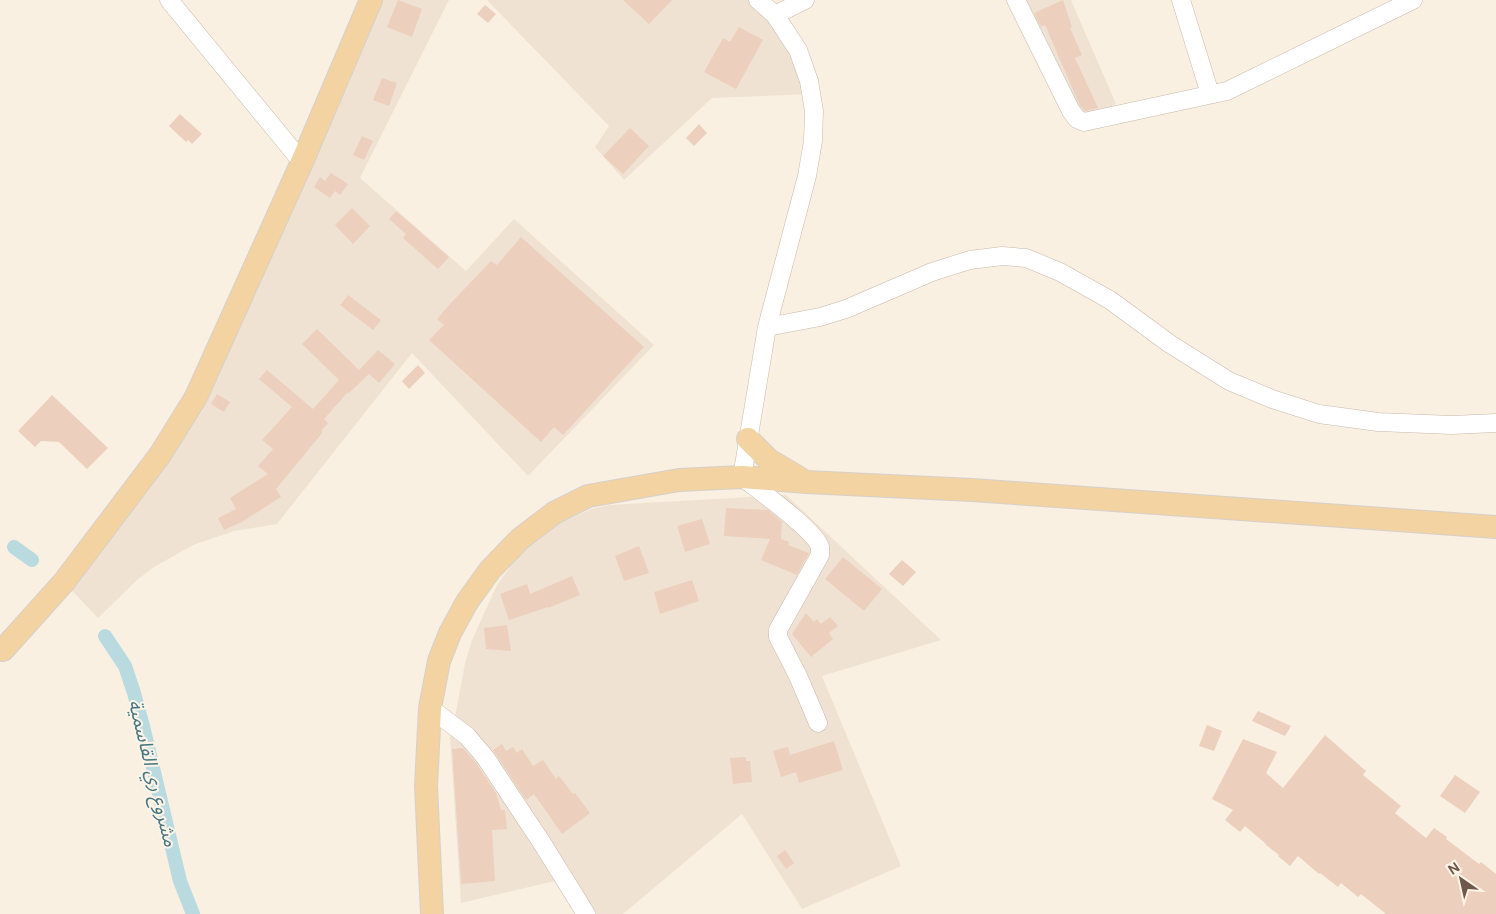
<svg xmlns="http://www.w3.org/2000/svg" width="1496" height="914" viewBox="0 0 1496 914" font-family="'DM Sans','Noto Sans Arabic',sans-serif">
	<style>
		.residential { fill: #f0e2d2 }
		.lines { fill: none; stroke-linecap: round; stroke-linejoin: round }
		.canal { stroke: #b9dbe0; stroke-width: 14 }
		.building { fill: #eccfbd }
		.minor-casing { stroke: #c9b8aa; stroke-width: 19 }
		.major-casing { stroke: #d6d0cd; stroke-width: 24 }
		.minor { stroke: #fff; stroke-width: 18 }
		.major { stroke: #f2d3a1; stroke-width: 22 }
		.labels { text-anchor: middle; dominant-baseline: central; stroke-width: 4; stroke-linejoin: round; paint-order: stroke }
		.water-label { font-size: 19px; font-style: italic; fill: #477780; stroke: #fdf4e8 }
	</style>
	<rect width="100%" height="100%" fill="#f9f0e2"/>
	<path class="residential" d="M 367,0 L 449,0 L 360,178 L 466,271 L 514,219 L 654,345 L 528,476 L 412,353 L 277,524 L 234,531 L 193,545 L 154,567 L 137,580 L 98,618 L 64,582 L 160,455 Z
		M 487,0 L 757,0 L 775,15 L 811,94 L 712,98 L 624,180 L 595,147 L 609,126 Z
		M 1019,0 L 1071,0 L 1116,104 L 1078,121 Z
		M 786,495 L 941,640 L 822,676 L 901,866 L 802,909 L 742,814 L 623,914 L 597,914 L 559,880 L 461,903 L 450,737 L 456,712 L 465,663 L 472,640 L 497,585 L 515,560 L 528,547 L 558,524 L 591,509 L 609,505 Z"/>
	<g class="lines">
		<path class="canal" d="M 14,547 L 32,560
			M 105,636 L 125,666 L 134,693 L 143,726 L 180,881 L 193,914"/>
	</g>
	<path class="building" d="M 398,0 L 422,9 L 412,37 L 387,27 Z
		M 623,0 L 672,0 L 649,24 Z
		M 1063,0 L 1072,27 L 1070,28 L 1082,55 L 1075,58 L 1098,108 L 1085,111 L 1080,106 L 1045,25 L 1041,27 L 1034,13 Z
		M 485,5 L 496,14 L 488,23 L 477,14 Z
		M 739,27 L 763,40 L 736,89 L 704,72 L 723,38 L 730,42 Z
		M 382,78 L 397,83 L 389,106 L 373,100 Z
		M 180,114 L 202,134 L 192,144 L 188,140 L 186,142 L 169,126 Z
		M 699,124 L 707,133 L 694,146 L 686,138 Z
		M 630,128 L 649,146 L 623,174 L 603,156 Z
		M 362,136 L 373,141 L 364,160 L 353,155 Z
		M 331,173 L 348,184 L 340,195 L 335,191 L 330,198 L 314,187 L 320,177 L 325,181 Z
		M 352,208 L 370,226 L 353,244 L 335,225 Z
		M 396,211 L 449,257 L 438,269 L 403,238 L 406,234 L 389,219 Z
		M 521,237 L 644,347 L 563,435 L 554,427 L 541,442 L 429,340 L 444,325 L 437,319 L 450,304 L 491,261 L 497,265 Z
		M 348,295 L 381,320 L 373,330 L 340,305 Z
		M 317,329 L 359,370 L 378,350 L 395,364 L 379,383 L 369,374 L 349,393 L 348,392 L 324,419 L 328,423 L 321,431 L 323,432 L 276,489 L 281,497 L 242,522 L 224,530 L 218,518 L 236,509 L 230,498 L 268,474 L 258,466 L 273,449 L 262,440 L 292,407 L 259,379 L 267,370 L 313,409 L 339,380 L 302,344 Z
		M 418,365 L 425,373 L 409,389 L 402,381 Z
		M 217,394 L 230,402 L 224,412 L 211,404 Z
		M 52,395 L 108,448 L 87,469 L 59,442 L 41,441 L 35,447 L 18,431 Z
		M 726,508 L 768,510 L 782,522 L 781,539 L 789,542 L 788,545 L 809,553 L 797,575 L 761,560 L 770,539 L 724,536 Z
		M 702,519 L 710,544 L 685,552 L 677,526 Z
		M 639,546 L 649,573 L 624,581 L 615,556 Z
		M 843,557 L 882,589 L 864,611 L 825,579 Z
		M 902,560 L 916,572 L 903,586 L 889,574 Z
		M 572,576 L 580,595 L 548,608 L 548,607 L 509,620 L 500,594 L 527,584 L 530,594 Z
		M 692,580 L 699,601 L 660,614 L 654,592 Z
		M 806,613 L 814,622 L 817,619 L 821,624 L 830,617 L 838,626 L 829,633 L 833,639 L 811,657 L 792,634 Z
		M 507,625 L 511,651 L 486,649 L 484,628 Z
		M 1258,711 L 1291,726 L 1285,736 L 1252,721 Z
		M 1207,725 L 1222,731 L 1214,751 L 1199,746 Z
		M 1325,735 L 1366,771 L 1363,775 L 1401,806 L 1395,813 L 1426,838 L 1434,828 L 1447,837 L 1446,839 L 1479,864 L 1481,862 L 1496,874 L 1496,914 L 1386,914 L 1361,894 L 1358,897 L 1341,883 L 1338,887 L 1320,873 L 1319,874 L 1298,856 L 1290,866 L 1278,856 L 1279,855 L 1266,845 L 1266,844 L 1245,826 L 1240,832 L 1225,820 L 1233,810 L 1212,799 L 1243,739 L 1277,752 L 1266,773 L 1283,788 Z
		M 834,741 L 843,770 L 799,783 L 796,772 L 781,777 L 773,751 L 788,747 L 790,755 Z
		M 502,744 L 506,751 L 513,747 L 517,753 L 522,749 L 533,766 L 543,760 L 556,779 L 559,776 L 573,794 L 575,793 L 590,813 L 562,834 L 534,794 L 526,800 L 493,750 Z
		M 463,748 L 476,763 L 496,793 L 501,810 L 505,810 L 507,829 L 492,830 L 495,881 L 461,884 L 452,749 Z
		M 746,757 L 746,761 L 750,761 L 752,782 L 733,784 L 730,758 Z
		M 1455,775 L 1480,792 L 1465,813 L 1440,796 Z
		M 785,850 L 794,863 L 786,869 L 777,856 Z"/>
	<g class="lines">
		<g class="minor-casing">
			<path id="minor" d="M 169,0 L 302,162
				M 758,0 L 775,15 L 798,50 L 809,81 L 814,111 L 813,141 L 807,176 L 767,327 L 742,477 C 757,489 815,530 820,547 C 820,548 820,553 820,555 L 778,630 L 778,637 L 798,676 L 818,723
				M 1016,0 L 1071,111 L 1077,119 L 1084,122 L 1227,91 L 1413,0
				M 1181,0 L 1210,94
				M 775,15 L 805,0
				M 767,327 L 820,317 L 846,309 L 932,272 L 970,260 L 1002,256 L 1026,258 L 1060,272 L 1110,300 L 1170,344 L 1229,381 L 1272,399 L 1319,414 L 1378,422 L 1452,425 L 1496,423
				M 430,708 L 467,736 L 485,757 L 542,843 L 586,914"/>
		</g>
		<g class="major-casing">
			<path id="major" d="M 748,439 L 769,460 L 801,479
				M 3,650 L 64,582 L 160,455 L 196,397 L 302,162 L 371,0
				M 432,914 L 426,786 L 430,708 L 439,661 L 450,633 L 467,602 L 490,570 L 520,539 L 554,513 L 588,496 L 679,480 L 742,477 L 806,482 L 972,490 L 1496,527"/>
		</g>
		<use href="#minor" class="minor"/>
		<use href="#major" class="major"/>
	</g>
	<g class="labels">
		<g class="water-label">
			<text transform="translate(153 773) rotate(76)">مشروع ري القاسمية</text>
		</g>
	</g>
	<g transform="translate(1461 879) rotate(326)" stroke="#fdf4e8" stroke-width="4" paint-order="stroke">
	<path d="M0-4L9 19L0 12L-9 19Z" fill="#6e574b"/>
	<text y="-8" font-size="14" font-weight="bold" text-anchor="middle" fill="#6e574b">N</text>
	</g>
</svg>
